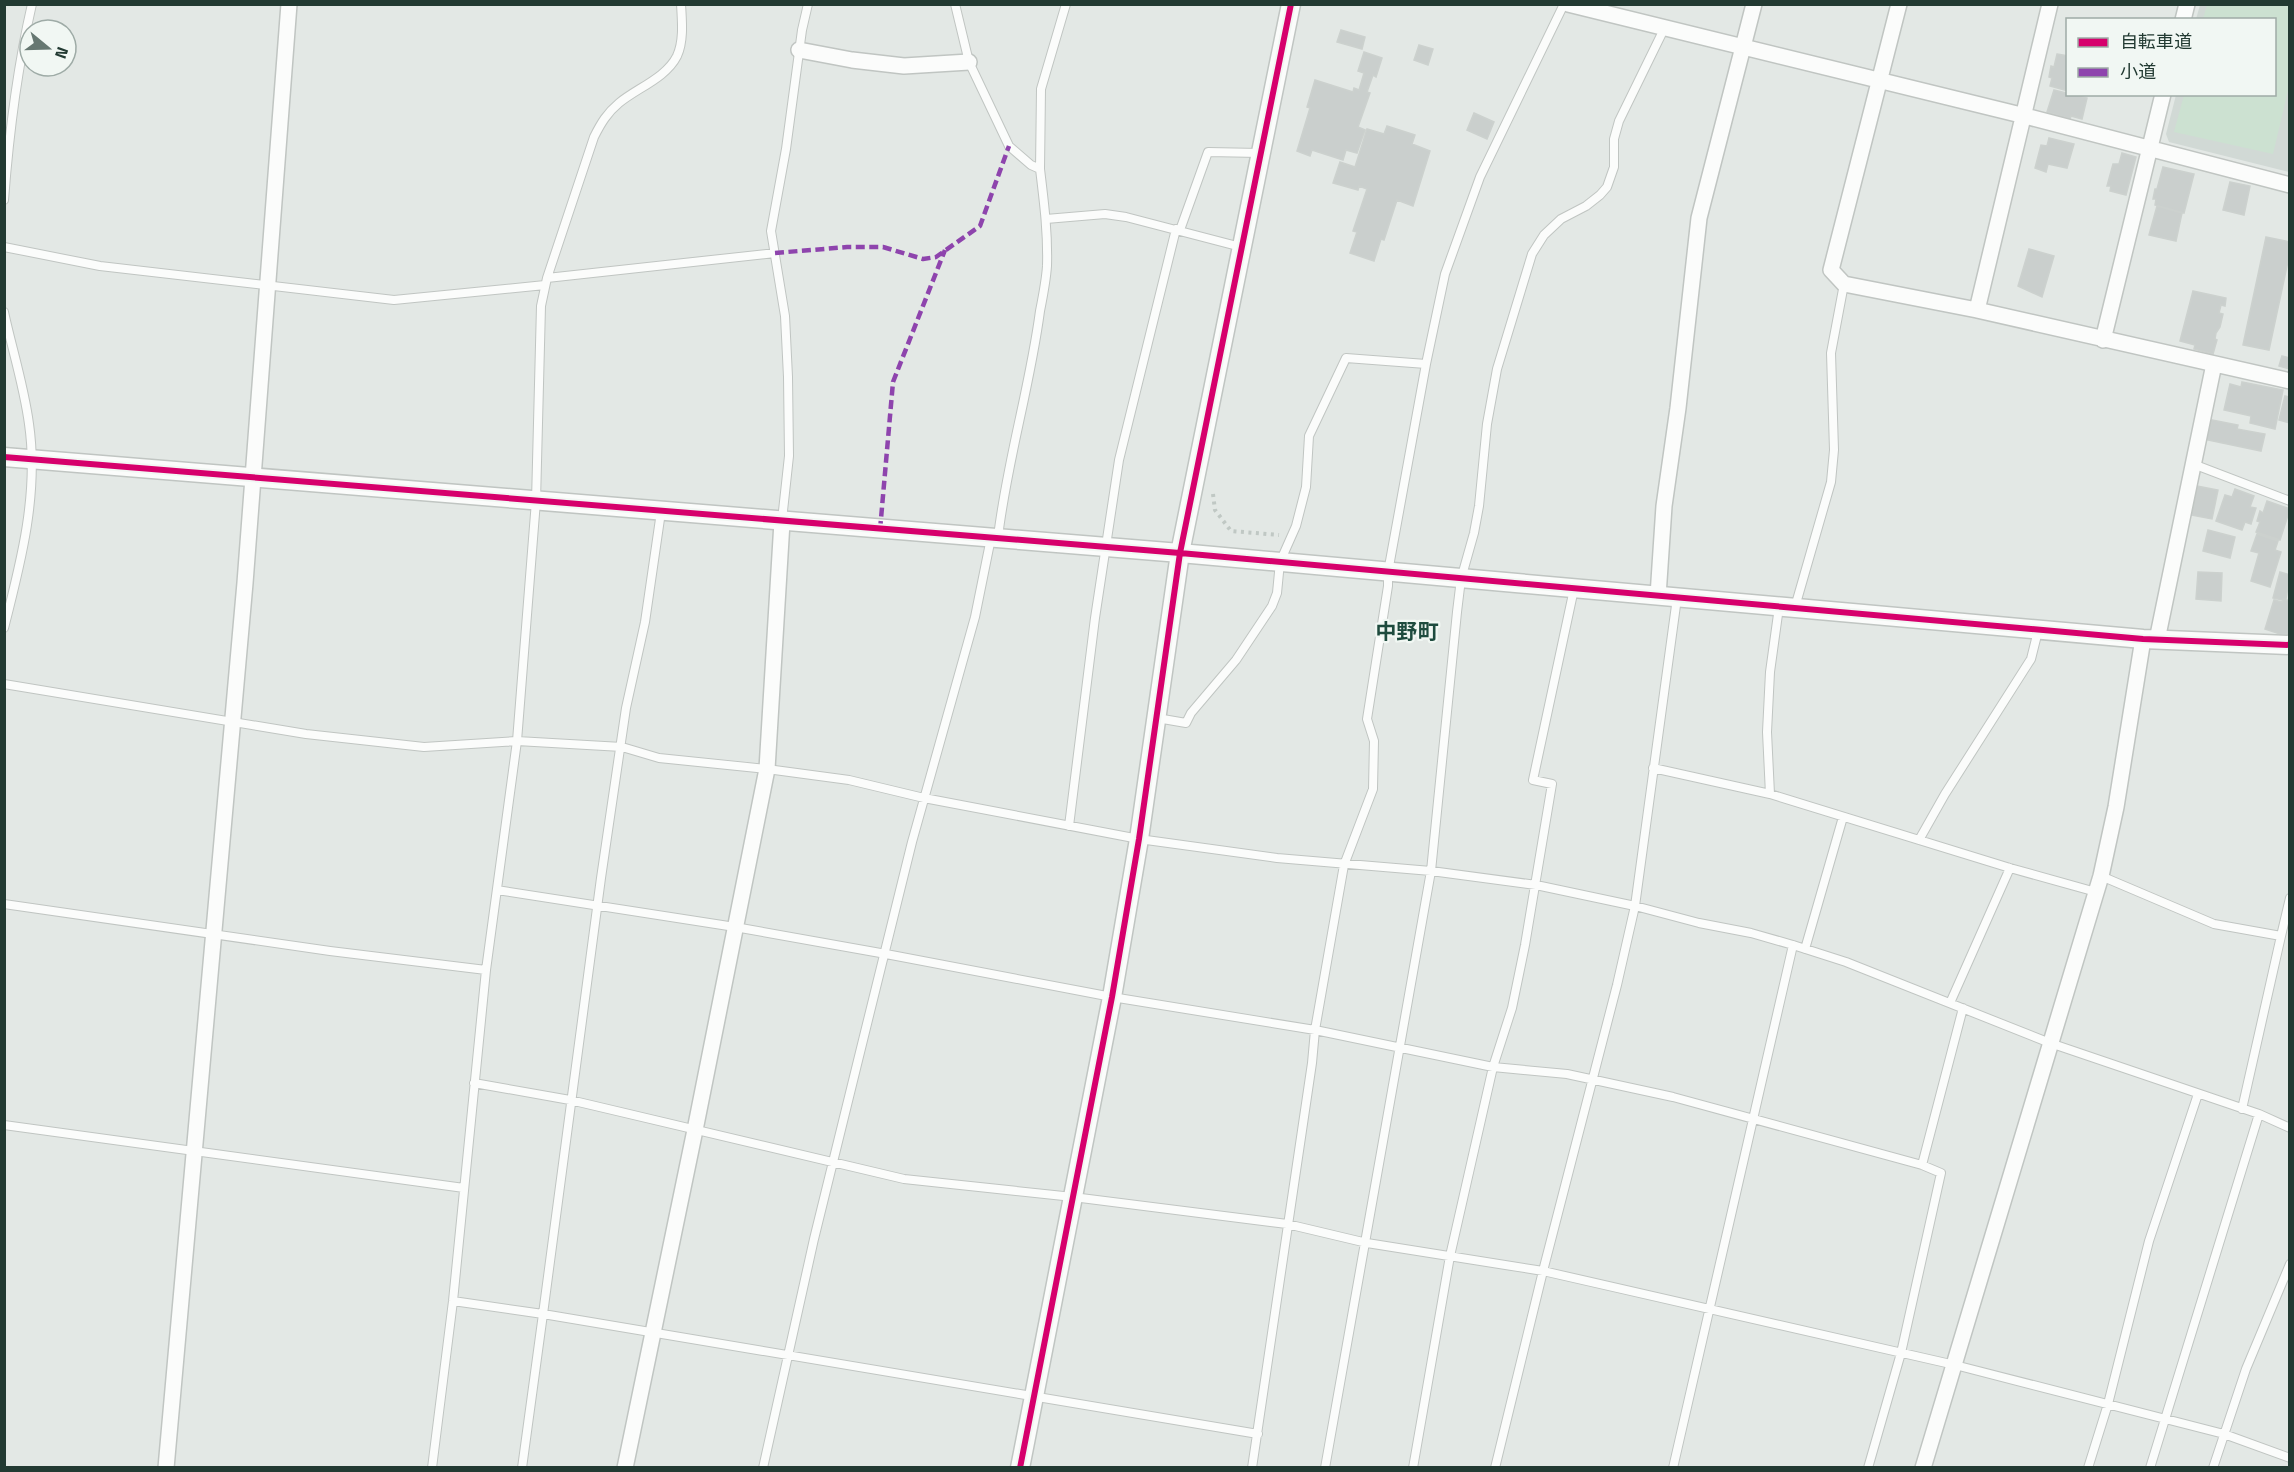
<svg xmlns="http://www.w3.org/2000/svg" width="2294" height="1472" viewBox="0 0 2294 1472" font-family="'Titillium Web','Noto Sans JP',sans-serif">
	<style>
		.built { fill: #d1d9d5 }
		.green { fill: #cce1d1 }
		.building { fill: #cacfcd; stroke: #ccd1ce; stroke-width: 1.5 }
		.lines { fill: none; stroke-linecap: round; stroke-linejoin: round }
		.service-casing { stroke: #c0c5c2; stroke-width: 10 }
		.minor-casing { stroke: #c0c5c2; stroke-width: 18 }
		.tertiary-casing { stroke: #c0c5c2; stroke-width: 21 }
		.path { stroke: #c0c8c4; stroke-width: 4; stroke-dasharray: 3 4.5; stroke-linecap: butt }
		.service { stroke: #fbfcfb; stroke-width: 8 }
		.minor { stroke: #fbfcfb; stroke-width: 15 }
		.tertiary { stroke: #fbfcfb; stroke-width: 18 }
		.quiet { stroke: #8e44ad; stroke-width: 4.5; stroke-dasharray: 9 4.5; stroke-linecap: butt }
		.cycleway-casing { stroke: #f1f7f3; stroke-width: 10 }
		.cycleway { stroke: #d6006c; stroke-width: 6 }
		.labels { text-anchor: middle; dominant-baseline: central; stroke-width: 4.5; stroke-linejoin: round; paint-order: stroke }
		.quarter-label { font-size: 21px; font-weight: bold; fill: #1e4b3e; stroke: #f1f7f3 }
	</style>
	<rect width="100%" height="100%" fill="#e3e8e5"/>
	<path class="built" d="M 2200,5 L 2289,5 L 2289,172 L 2169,142 L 2166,134 L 2176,95 L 2274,94 L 2274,20 L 2196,19 Z"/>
	<path class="green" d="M 2207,5 L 2289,5 L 2289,86 L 2273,154 L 2174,132 L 2184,95 L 2274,94 L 2274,20 L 2203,19 Z"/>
	<path class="building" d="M 1341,30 L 1365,37 L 1362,49 L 1337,42 Z
		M 1419,45 L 1433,49 L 1428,65 L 1414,60 Z
		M 1364,52 L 1382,58 L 1376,77 L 1373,75 L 1367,92 L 1370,93 L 1358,127 L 1365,130 L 1357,153 L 1346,150 L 1343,160 L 1312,150 L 1310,156 L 1297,151 L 1310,108 L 1307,107 L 1315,80 L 1353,92 L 1354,88 L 1359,90 L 1364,73 L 1358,71 Z
		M 2057,54 L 2068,56 L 2068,91 L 2050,86 L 2052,78 L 2049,77 L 2051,66 L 2054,67 Z
		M 2054,90 L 2087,98 L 2082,119 L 2071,116 L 2070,119 L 2047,112 Z
		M 1474,113 L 1494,122 L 1487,139 L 1467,130 Z
		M 1387,126 L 1415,135 L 1412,144 L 1430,151 L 1413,206 L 1397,200 L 1384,240 L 1381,239 L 1374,261 L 1350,253 L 1357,232 L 1353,231 L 1367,189 L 1359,186 L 1358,190 L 1333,183 L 1340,162 L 1355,167 L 1367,129 L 1384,134 Z
		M 2049,138 L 2074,144 L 2067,168 L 2048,164 L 2046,172 L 2035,168 L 2041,145 L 2047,146 Z
		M 2122,153 L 2136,157 L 2126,195 L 2110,191 L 2111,186 L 2107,186 L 2113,164 L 2119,164 Z
		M 2163,167 L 2194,174 L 2184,213 L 2155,205 L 2156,199 L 2153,199 L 2155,189 L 2157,189 Z
		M 2230,182 L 2250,186 L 2244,215 L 2223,210 Z
		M 2157,206 L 2182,213 L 2176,241 L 2149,235 Z
		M 2266,237 L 2290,242 L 2290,252 L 2269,350 L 2243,345 Z
		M 2029,249 L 2054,256 L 2042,297 L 2018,286 Z
		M 2193,291 L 2226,298 L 2225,306 L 2221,305 L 2219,313 L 2223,314 L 2220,327 L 2216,333 L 2215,339 L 2217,340 L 2213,354 L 2194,349 L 2195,345 L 2180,341 Z
		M 2282,356 L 2290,358 L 2290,369 L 2279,366 Z
		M 2242,382 L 2283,390 L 2275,429 L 2250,423 L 2251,416 L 2224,410 L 2230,384 L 2241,387 Z
		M 2285,396 L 2290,397 L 2290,423 L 2279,420 Z
		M 2207,419 L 2238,425 L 2237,429 L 2265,434 L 2261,451 L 2203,439 Z
		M 2197,486 L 2218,490 L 2212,519 L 2191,515 Z
		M 2235,489 L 2254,496 L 2250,507 L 2256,508 L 2251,524 L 2245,522 L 2242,530 L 2216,521 L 2225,495 L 2232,497 Z
		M 2267,501 L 2290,509 L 2280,540 L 2256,532 L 2260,522 L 2257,521 L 2260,511 L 2263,513 Z
		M 2208,530 L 2235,537 L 2230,558 L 2203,551 Z
		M 2257,534 L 2278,541 L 2275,550 L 2281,552 L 2270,587 L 2251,581 L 2259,553 L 2251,551 Z
		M 2198,572 L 2222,573 L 2221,601 L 2196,599 Z
		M 2280,572 L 2290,575 L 2286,599 L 2282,600 L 2273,598 Z
		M 2283,599 L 2290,601 L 2290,634 L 2280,634 L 2265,629 L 2274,600 L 2282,602 Z"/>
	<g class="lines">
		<g class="service-casing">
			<path id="service" d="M 955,4 L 969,62 L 1009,146 L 1031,165 L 1040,169 C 1044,202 1048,233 1047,266 C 1046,281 1043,296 1040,311 C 1030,387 1007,461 998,537
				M 1040,169 L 1041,89 L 1066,4
				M 4,200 C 9,134 17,69 32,4
				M 1046,219 L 1105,214 L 1126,217 L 1241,247
				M 1180,230 L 1208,152 L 1260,153
				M 4,247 L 100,266 L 394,300 L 545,285
				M 547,278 L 594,137 C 601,123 607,113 619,103 C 637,88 666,78 677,56 C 684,41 682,21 681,4
				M 4,312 C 12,349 24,386 29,424 C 39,493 21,562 4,628
				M 2193,464 L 2290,501
				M 661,512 L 645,622 L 626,708 L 601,878 L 543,1314 L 1258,1434
				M 782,520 L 789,456 L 788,377 L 785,316 L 771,231 L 786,149 L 802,30 L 808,4
				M 1795,607 L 1831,482 L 1834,450 L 1831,353 L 1844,284
				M 4,684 L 306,734 L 424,747 L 517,741 L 622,747 L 659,758 L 767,769 L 849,780 L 924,798 L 1139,839 L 1277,858 L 1431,871 L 1536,885 L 1635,906 L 1699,923 L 1751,933 L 1793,945 L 1846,962 L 2050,1043 L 2259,1114 L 2290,1128
				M 1157,718 L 1186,723 L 1191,713 L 1236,660 L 1272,606 L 1277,593 L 1280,562 L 1296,526 L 1306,487 L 1309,436 L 1346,358 L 1426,364
				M 1653,768 L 1770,794 L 1767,732 L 1770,672 L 1779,607
				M 1770,794 L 2010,868 L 2096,892
				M 1069,826 L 1095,618 L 1119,460 L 1176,229
				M 1919,840 L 1945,794 L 2031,659 L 2038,631
				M 2101,876 L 2214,924 L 2281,936 L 2290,898
				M 497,890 L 735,927 L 886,954 L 1112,997 L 1315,1030 L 1493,1067 L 1567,1074 L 1673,1097 L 1922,1165 L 1963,1008
				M 4,904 L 330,951 L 486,970
				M 1805,949 L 1843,817
				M 1950,1003 L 2010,868
				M 474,1083 L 570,1100 L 904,1179 L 1073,1197 L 1287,1224 L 1367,1243 L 1543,1271 L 1955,1365 L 2224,1434 L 2290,1458
				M 2242,1109 L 2281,936
				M 4,1125 L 464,1188
				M 453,1301 L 543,1314 L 522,1468
				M 432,1468 L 453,1301 L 486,970 L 517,741 L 536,501 L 541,306 L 547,278 L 775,253
				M 763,1468 L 814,1239 L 865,1032 L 912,842 L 975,617 L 991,538
				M 1252,1468 L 1312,1063 L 1315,1030 L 1344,865 L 1373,789 L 1374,741 L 1367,719 L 1388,586 L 1388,572 L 1426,364 L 1445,274 L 1480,177 L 1564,4
				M 1325,1468 L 1431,871 L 1457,612 L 1461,579 L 1474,533 L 1479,506 L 1487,424 L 1497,369 L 1532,254 L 1544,235 L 1561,219 L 1586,206 L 1600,195 L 1607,187 L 1614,167 L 1614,139 L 1619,121 L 1665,27
				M 1413,1468 L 1450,1256 L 1493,1067 L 1512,1008 L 1525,945 L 1552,784 L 1533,780 L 1574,589
				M 1495,1468 L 1543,1271 L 1617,985 L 1635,906 L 1677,598
				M 1673,1468 L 1793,945
				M 1868,1468 L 1901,1353 L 1941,1173 L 1922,1165
				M 2088,1468 L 2108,1404 L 2149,1241 L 2198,1094
				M 2150,1468 L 2259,1114
				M 2213,1468 L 2246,1369 L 2290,1264"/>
		</g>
		<g class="minor-casing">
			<path id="minor" d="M 1568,4 L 2025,116 L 2290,185
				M 1899,4 L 1831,270 L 1844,284 L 1977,310 L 2290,381
				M 2183,20 L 2187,4
				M 799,50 L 852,60 L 904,66 L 969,62
				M 1977,310 L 2050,4
				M 2103,340 L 2163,94
				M 1658,596 L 1664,506 L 1678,408 L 1699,218 L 1754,4
				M 2157,640 L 2214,364
				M 166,1468 L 245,583 L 289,4
				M 625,1468 L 695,1130 L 767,769 L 782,522
				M 1923,1468 L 2101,876 L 2116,807 L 2143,639"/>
		</g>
		<g class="tertiary-casing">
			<path id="tertiary" d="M 4,457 L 1180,553 L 2143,639 L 2290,645
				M 1020,1468 L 1112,997 L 1139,839 L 1180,553 L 1291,4"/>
		</g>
		<path class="path" d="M 1213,494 L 1215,510 L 1231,531 L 1279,535"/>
		<use href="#service" class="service"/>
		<use href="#minor" class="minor"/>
		<use href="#tertiary" class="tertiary"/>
		<path class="quiet" d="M 775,253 L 847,247 L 883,247 L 923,259 L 936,257 L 980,226 L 1009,146
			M 880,530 L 893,382 L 945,250"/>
		<g class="cycleway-casing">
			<path id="cycleway" d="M 4,457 L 1180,553 L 2143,639 L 2290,645
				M 1020,1468 L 1112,997 L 1139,839 L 1180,553 L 1291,4"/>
		</g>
		<use href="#cycleway" class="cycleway"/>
	</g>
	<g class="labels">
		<g class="quarter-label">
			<text x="1407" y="631">中野町</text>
		</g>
	</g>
	<rect width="2294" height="1472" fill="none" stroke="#223a32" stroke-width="12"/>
	<rect x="2066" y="18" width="210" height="78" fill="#f1f7f3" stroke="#9eaba6" stroke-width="1.5"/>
	<rect x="2078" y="38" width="30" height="9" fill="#d6006c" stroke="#9eaba6" stroke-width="1.5"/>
	<text x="2120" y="48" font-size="18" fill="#223a32">自転車道</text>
	<rect x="2078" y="68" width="30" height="9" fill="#8e44ad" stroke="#9eaba6" stroke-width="1.5"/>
	<text x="2120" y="78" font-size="18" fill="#223a32">小道</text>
	<g transform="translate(48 48) rotate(109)"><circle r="28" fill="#f1f7f3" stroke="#9eaba6" stroke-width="1.5"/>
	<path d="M0-4.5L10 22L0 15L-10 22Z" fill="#667771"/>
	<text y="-9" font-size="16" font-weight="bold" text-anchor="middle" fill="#223a32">N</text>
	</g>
</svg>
